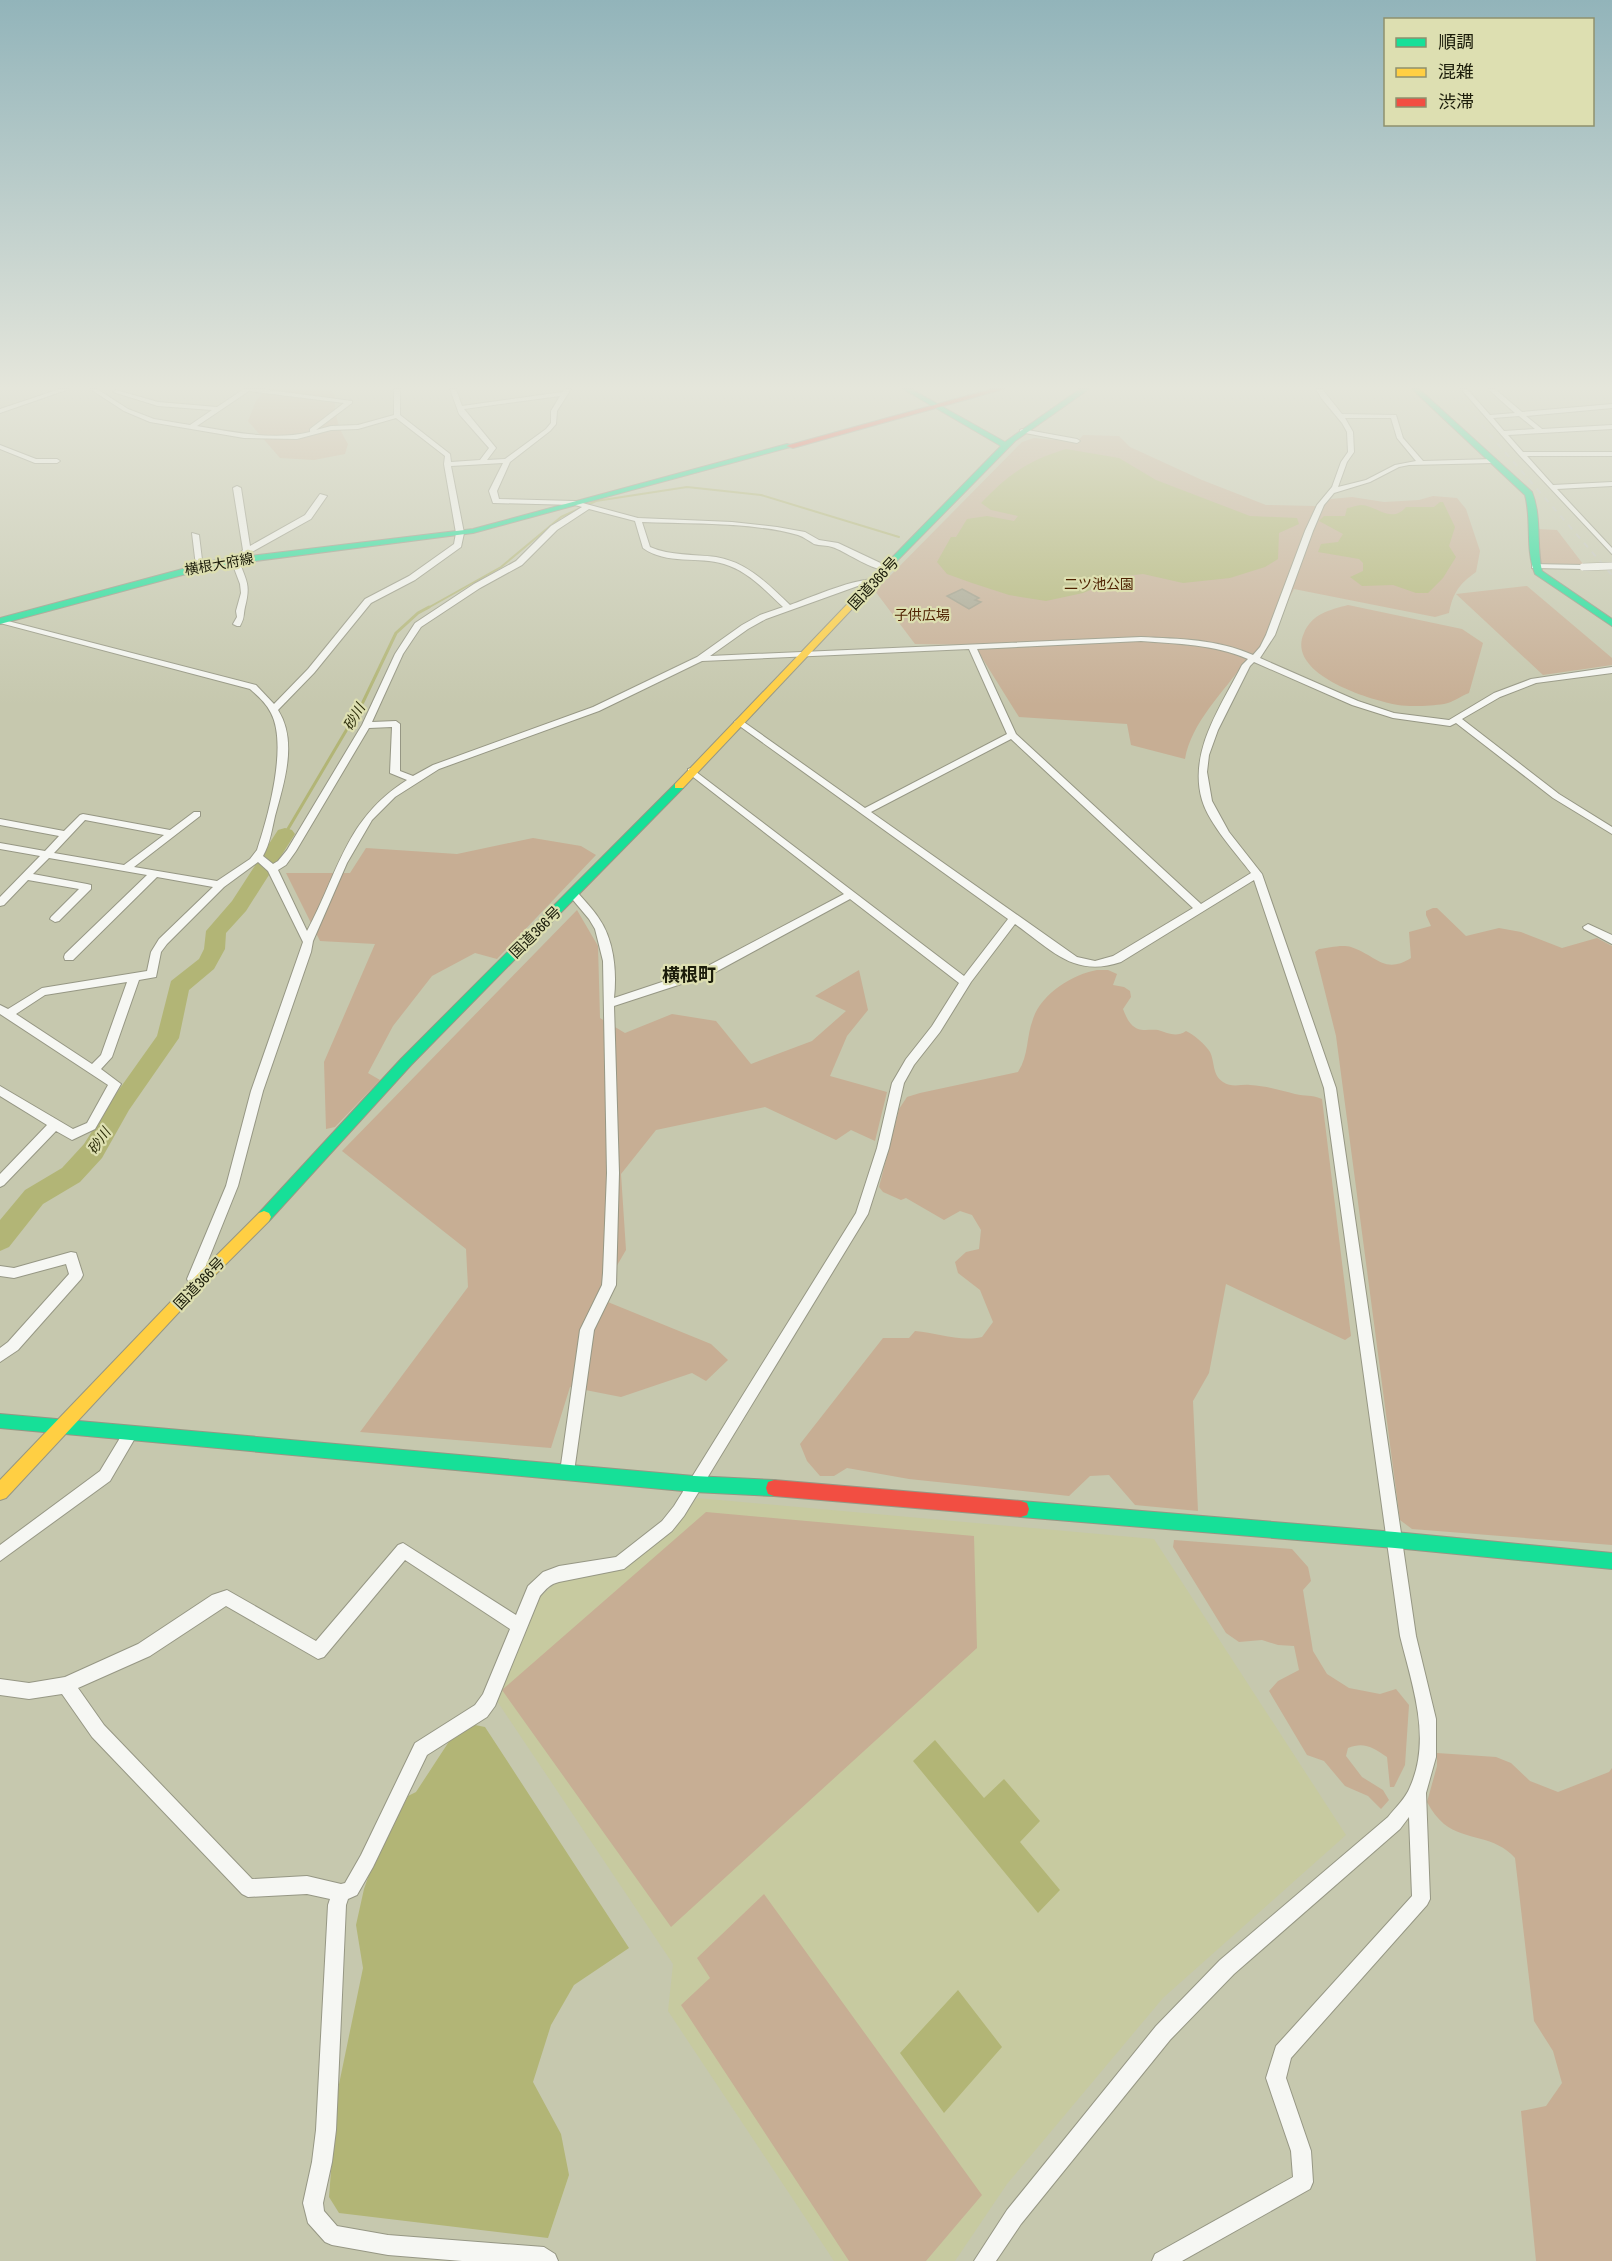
<svg xmlns="http://www.w3.org/2000/svg" width="1612" height="2261" viewBox="0 0 1612 2261" font-family="'Archivo Narrow','Noto Sans JP',sans-serif">
	<style>
		.built { fill: #c7caa0 }
		.green { fill: #c7ae94 }
		.water { fill: #b2b576 }
		.lines { fill: none; stroke-linecap: round; stroke-linejoin: round }
		.stream-far1 { stroke: #b2b576; stroke-width: 2 }
		.stream { stroke: #b2b576; stroke-width: 3 }
		.river { fill: #b2b576; fill-rule: evenodd }
		.building { fill: #a8a692; stroke: #9d9b87; stroke-width: 1.5 }
		.street-casing { stroke: #969784; stroke-width: 2 }
		.fast-casing { stroke: #969784; stroke-width: 2 }
		.slow-casing { stroke: #969784; stroke-width: 2 }
		.jam-casing { stroke: #969784; stroke-width: 2 }
		.street { fill: #f6f7f3; fill-rule: evenodd }
		.fast { fill: #16e098; fill-rule: evenodd }
		.slow { fill: #ffcf43; fill-rule: evenodd }
		.jam { fill: #f24e42; fill-rule: evenodd }
		.rail { stroke: #c5c6be; stroke-width: 2; stroke-dasharray: 6 6; stroke-linecap: butt }
		.street-bridge-casing { stroke: #969784; stroke-width: 8; stroke-linecap: butt }
		.street-bridge { stroke: #f6f7f3; stroke-width: 7 }
		.labels { text-anchor: middle; dominant-baseline: central; stroke-width: 4.5; stroke-linejoin: round; paint-order: stroke }
		.far-street-label { font-size: 14px; fill: #1b1c0a; stroke: #dddfb1 }
		.far-park-label { font-size: 14px; fill: #502303; stroke: #dddfb1 }
		.far-water-label { font-size: 14px; font-style: italic; fill: #2c2d09; stroke: #dddfb1 }
		.street-label { font-size: 15px; fill: #1b1c0a; stroke: #dddfb1 }
		.quarter-label { font-size: 18px; font-weight: bold; fill: #1b1c0a; stroke: #dddfb1 }
	</style>
	<rect width="100%" height="100%" fill="#c6c8ae"/>
	<path class="built" d="M 697,1498 L 1154,1539 L 1346,1835 L 1163,1998 L 1007,2184 L 955,2261 L 834,2261 L 668,2011 L 673,1964 L 495,1698 L 536,1600 L 561,1579 L 620,1570 L 672,1532 Z"/>
	<path class="green" d="M 266,389 L 328,389 L 335,395 C 334,415 338,427 348,444 L 345,454 L 314,460 L 280,458 L 248,421 L 256,401 Z
		M 1083,435 L 1119,436 L 1130,447 L 1202,480 L 1266,505 L 1316,506 L 1331,499 L 1352,497 L 1384,502 L 1419,500 L 1433,496 L 1457,498 L 1466,509 L 1480,551 L 1476,572 C 1459,584 1453,593 1449,613 L 1435,617 L 1294,589 L 1260,654 L 1248,654 L 1246,661 C 1224,691 1191,723 1185,759 L 1131,745 L 1127,724 L 1019,717 L 974,645 L 915,644 L 875,591 L 1022,442 L 1034,438 L 1077,442 Z
		M 1538,529 L 1557,530 L 1583,564 L 1537,565 Z
		M 1527,586 L 1612,658 L 1612,665 L 1543,675 L 1456,594 Z
		M 1348,605 L 1462,629 L 1483,643 L 1469,693 C 1461,696 1452,703 1444,704 C 1431,706 1410,707 1398,705 C 1369,700 1285,674 1304,633 C 1312,614 1329,610 1348,605 Z
		M 533,838 L 581,846 L 596,855 L 497,959 L 475,953 L 432,976 L 393,1026 L 368,1073 L 380,1080 L 335,1127 L 326,1129 L 324,1062 L 375,944 L 320,941 L 286,873 L 350,873 L 366,848 L 457,854 Z
		M 1433,908 L 1437,908 L 1466,936 L 1499,928 L 1521,932 L 1562,948 L 1597,938 L 1612,946 L 1612,1545 L 1412,1529 L 1400,1520 L 1336,1036 L 1315,952 L 1319,949 C 1328,948 1342,944 1351,947 C 1376,955 1384,975 1411,958 L 1409,932 L 1431,926 L 1426,915 L 1426,911 Z
		M 577,910 L 598,946 L 600,1018 L 625,1033 L 672,1014 L 716,1021 L 751,1064 L 812,1041 L 846,1011 L 815,996 L 859,970 L 868,1010 L 847,1036 L 830,1076 L 887,1092 L 875,1141 L 851,1130 L 836,1140 L 765,1107 L 656,1130 L 621,1174 L 626,1250 L 598,1298 L 711,1344 L 728,1360 L 706,1381 L 692,1373 L 621,1397 L 570,1387 L 551,1448 L 360,1432 L 468,1287 L 466,1249 L 342,1151 Z
		M 1097,970 L 1108,970 L 1117,974 L 1113,985 L 1124,987 L 1130,991 L 1131,997 L 1123,1009 C 1126,1017 1130,1026 1138,1029 C 1144,1031 1152,1029 1158,1030 C 1168,1033 1176,1038 1186,1031 C 1193,1034 1206,1045 1210,1052 C 1215,1062 1212,1075 1223,1082 C 1232,1088 1241,1084 1250,1085 C 1266,1086 1280,1090 1295,1094 C 1306,1097 1310,1094 1322,1099 L 1351,1336 L 1345,1340 L 1226,1284 L 1209,1373 L 1193,1401 L 1198,1511 L 1135,1505 L 1109,1475 L 1090,1476 L 1069,1496 L 909,1479 L 847,1468 L 834,1476 L 820,1476 L 807,1461 L 800,1444 L 883,1338 L 909,1338 L 915,1331 C 937,1333 960,1342 982,1337 L 993,1322 L 980,1290 L 958,1273 L 955,1262 L 966,1252 L 979,1249 L 981,1230 L 972,1215 L 960,1211 L 944,1220 L 906,1198 L 901,1200 L 883,1192 L 879,1187 L 899,1109 L 907,1097 L 920,1093 L 1018,1072 C 1029,1055 1026,1037 1033,1019 C 1041,994 1073,974 1097,970 Z
		M 706,1512 L 974,1536 L 977,1648 L 671,1927 L 502,1690 Z
		M 1174,1540 L 1292,1549 L 1308,1567 L 1311,1581 L 1303,1590 L 1313,1651 L 1327,1674 L 1349,1688 L 1380,1694 L 1396,1689 L 1409,1705 L 1405,1765 L 1394,1787 L 1390,1787 L 1387,1757 C 1374,1748 1364,1741 1348,1748 L 1346,1756 L 1362,1777 L 1383,1790 L 1389,1800 L 1381,1809 L 1368,1796 L 1345,1786 L 1324,1761 L 1307,1755 L 1269,1691 L 1278,1681 L 1299,1670 L 1294,1646 L 1278,1645 L 1262,1640 L 1239,1642 L 1226,1633 L 1173,1547 Z
		M 1437,1753 L 1496,1757 L 1511,1763 L 1530,1781 L 1558,1792 L 1609,1772 L 1612,1768 L 1612,2261 L 1536,2261 L 1521,2111 L 1546,2106 L 1562,2083 L 1553,2051 L 1534,2021 L 1515,1858 C 1495,1835 1466,1841 1444,1824 C 1437,1818 1432,1811 1427,1802 L 1437,1766 Z
		M 764,1894 L 982,2195 L 926,2261 L 849,2261 L 681,2005 L 710,1978 L 697,1958 Z"/>
	<path class="water" d="M 1066,449 L 1119,458 L 1156,480 L 1250,516 L 1297,518 L 1299,524 L 1279,533 L 1278,559 L 1265,567 L 1230,578 L 1183,583 L 1143,574 L 1125,576 L 1083,593 L 1046,601 L 1009,595 L 972,583 L 947,574 L 937,562 L 951,537 L 956,537 L 967,519 L 987,516 L 1014,521 L 1018,516 L 991,510 L 981,503 C 1009,474 1027,461 1066,449 Z
		M 1440,502 L 1443,502 L 1455,527 L 1449,546 L 1456,557 L 1443,578 L 1428,593 L 1416,593 L 1393,585 L 1362,586 L 1350,577 L 1363,571 L 1363,563 L 1359,559 L 1318,552 L 1321,544 L 1338,542 L 1343,534 L 1319,521 L 1324,516 L 1345,516 L 1347,508 C 1351,508 1357,505 1361,505 C 1377,506 1392,524 1406,507 L 1434,507 Z
		M 475,1725 L 485,1727 L 629,1948 L 574,1985 L 551,2025 L 533,2082 L 561,2134 L 569,2175 L 548,2238 L 339,2213 L 329,2197 L 337,2094 L 363,1968 L 356,1925 L 364,1889 L 373,1863 L 408,1796 L 416,1792 L 450,1740 Z
		M 935,1740 L 984,1798 L 1004,1779 L 1040,1821 L 1020,1842 L 1060,1890 L 1038,1913 L 913,1761 Z
		M 958,1990 L 1002,2047 L 944,2113 L 900,2053 Z"/>
	<g class="lines">
		<path class="stream-far1" d="M 426,609 L 501,567 L 561,517 L 596,501 L 687,487 L 761,495 L 899,537"/>
		<path class="stream" d="M 285,834 L 363,702 L 396,633 L 418,613 L 429,607"/>
		<path class="river" d="M 285,828 L 292,830 L 295,834 L 246,911 L 226,933 L 225,949 L 214,969 L 189,990 L 179,1038 L 129,1110 L 102,1158 L 80,1182 L 43,1204 L 9,1247 L 0,1251 L 0,1220 L 25,1190 L 62,1168 L 84,1144 L 113,1098 L 157,1036 L 171,981 L 199,959 L 204,949 L 206,931 L 232,901 L 278,830 Z"/>
	</g>
	<path class="building" d="M 962,589 L 979,598 L 975,600 L 981,602 L 969,609 L 947,596 Z"/>
	<g class="lines">
		<g class="street-casing">
			<path id="street" d="M 60,389 L 69,389 L 0,413 L 0,409 Z
				M 90,389 L 97,389 L 128,409 L 154,419 L 190,425 L 212,410 L 158,406 L 113,392 L 116,390 L 158,402 L 217,407 L 244,389 L 261,389 L 352,401 L 352,403 L 316,430 L 331,426 L 358,425 L 394,415 L 394,389 L 400,389 L 400,415 L 450,454 L 451,462 L 480,460 L 489,448 L 459,414 L 450,389 L 456,389 L 462,406 L 563,392 L 565,389 L 571,389 L 557,411 L 556,424 L 550,431 L 510,462 L 497,491 L 499,499 L 575,501 L 638,518 L 732,522 L 777,527 L 805,532 L 819,540 L 838,543 L 891,568 C 878,576 846,551 832,547 C 827,545 820,546 814,544 C 809,541 804,537 798,535 C 753,522 689,524 642,522 L 650,547 C 671,556 693,554 716,557 C 747,562 768,584 790,605 C 807,599 866,573 879,581 L 875,583 L 866,583 L 766,619 L 748,629 L 710,656 L 1141,637 C 1180,639 1217,639 1253,655 L 1260,647 L 1266,635 L 1305,531 L 1317,505 L 1332,487 L 1341,462 L 1348,452 L 1347,432 L 1342,423 L 1322,399 L 1316,389 L 1322,389 L 1342,414 L 1396,415 L 1403,438 L 1423,461 L 1493,459 L 1496,461 L 1493,463 L 1409,465 L 1399,467 L 1370,482 L 1334,493 L 1324,505 L 1313,531 L 1275,635 L 1260,658 L 1358,701 L 1394,713 L 1449,720 L 1494,693 L 1531,679 L 1612,667 L 1612,673 L 1536,683 L 1500,697 L 1462,719 L 1559,794 L 1612,827 L 1612,834 L 1553,798 L 1456,723 L 1450,726 L 1393,718 L 1352,705 L 1254,662 L 1250,666 L 1218,730 L 1209,755 L 1207,772 L 1212,801 L 1229,832 L 1262,874 L 1336,1088 L 1416,1636 L 1436,1719 L 1436,1757 L 1426,1793 L 1430,1899 L 1427,1905 L 1291,2058 L 1286,2078 L 1311,2151 L 1313,2182 L 1310,2189 L 1182,2261 L 1152,2261 L 1155,2254 L 1293,2177 L 1291,2151 L 1266,2078 L 1276,2046 L 1412,1896 L 1409,1817 L 1400,1829 L 1234,1974 L 1170,2040 L 1021,2224 L 996,2261 L 974,2261 L 1007,2210 L 1156,2026 L 1220,1960 L 1388,1817 C 1395,1808 1406,1798 1410,1787 C 1432,1738 1412,1685 1400,1636 L 1324,1088 L 1254,880 L 1121,962 C 1074,978 1052,950 1015,924 L 971,982 L 940,1032 L 914,1065 L 904,1083 L 889,1148 L 868,1214 L 684,1516 L 672,1531 L 624,1569 L 559,1582 C 550,1584 546,1589 540,1596 L 495,1706 L 487,1717 L 427,1755 L 373,1867 L 357,1895 L 348,1899 L 346,1905 L 336,2130 L 332,2162 L 323,2203 L 324,2211 L 337,2226 L 388,2235 L 544,2247 L 555,2254 L 558,2261 L 462,2261 L 388,2255 L 332,2245 L 325,2242 L 308,2223 L 303,2203 L 312,2162 L 316,2130 L 328,1905 L 330,1899 L 307,1894 L 248,1897 L 242,1894 L 92,1737 L 62,1694 L 29,1699 L 0,1695 L 0,1679 L 29,1683 L 65,1677 L 138,1644 L 212,1595 L 227,1590 L 316,1641 L 398,1545 L 403,1543 L 516,1615 L 528,1586 L 543,1572 L 559,1566 L 616,1557 L 662,1521 L 674,1506 L 856,1213 L 877,1148 L 892,1083 L 906,1059 L 932,1026 L 959,983 L 850,899 L 712,974 L 614,1006 L 619,1173 L 616,1285 L 594,1330 L 574,1472 L 572,1477 L 567,1479 L 562,1477 L 560,1472 L 580,1330 L 602,1285 L 603,1273 L 607,1173 L 603,961 L 595,929 L 589,919 L 568,894 L 573,891 L 577,892 C 584,900 592,908 598,917 C 614,939 617,971 614,998 L 704,968 L 844,894 L 688,773 L 688,769 L 691,768 L 964,976 L 1008,919 L 734,722 L 738,719 L 741,720 L 865,808 L 1007,734 L 969,649 L 702,661 L 599,711 L 439,769 L 395,797 L 372,820 L 347,863 L 313,941 L 311,952 L 263,1091 L 238,1186 L 199,1283 L 194,1285 L 189,1283 L 187,1279 L 226,1186 L 251,1091 L 303,942 L 268,871 L 258,862 L 224,887 L 167,944 L 161,952 L 156,977 L 139,980 L 112,1057 L 101,1069 L 121,1084 L 95,1129 L 72,1140 L 56,1131 L 4,1185 L 0,1187 L 0,1174 L 47,1125 L 0,1096 L 0,1086 L 73,1129 L 87,1123 L 108,1085 L 0,1014 L 0,1005 L 8,1009 L 42,988 L 147,971 L 151,952 L 159,939 L 213,887 L 157,877 L 73,960 L 65,960 L 64,957 L 65,954 L 147,875 L 49,858 L 33,874 L 87,884 L 91,885 L 91,889 L 59,921 L 55,922 L 50,919 L 51,917 L 79,889 L 28,880 L 4,905 L 0,906 L 0,897 L 40,856 L 0,849 L 0,843 L 45,851 L 59,836 L 0,825 L 0,819 L 64,831 L 80,815 L 83,814 L 170,830 L 194,812 L 200,812 L 200,816 L 134,867 L 217,881 L 250,859 L 257,850 C 268,817 288,745 271,713 C 266,703 258,696 250,689 L 0,623 L 0,619 L 256,685 L 274,704 L 308,669 L 365,599 L 409,576 L 454,544 L 456,533 L 444,464 L 445,456 L 396,418 L 358,429 L 331,430 L 297,439 L 244,438 L 150,422 L 124,411 ZM 249,391 L 344,403 L 310,429 L 310,432 C 274,441 233,432 197,426 ZM 560,396 L 551,411 L 551,423 L 546,429 L 505,459 L 487,460 L 496,448 L 464,409 ZM 1345,418 L 1391,418 L 1397,438 L 1416,461 L 1395,465 L 1366,480 L 1338,487 L 1347,462 L 1354,452 L 1353,432 ZM 503,463 L 489,491 L 493,503 L 575,505 L 582,507 L 551,526 L 516,561 L 474,584 L 415,623 L 395,654 L 362,725 L 287,850 L 278,861 L 273,864 L 263,856 C 270,844 272,829 275,816 C 284,783 298,741 278,710 L 314,673 L 371,603 L 415,580 L 461,547 L 464,533 L 451,466 ZM 589,509 L 635,521 L 643,548 C 666,565 699,556 724,564 C 748,571 766,591 783,607 L 760,615 L 742,625 L 697,657 L 593,707 L 433,765 L 413,776 L 400,771 L 400,724 L 396,721 L 372,722 L 403,654 L 421,627 L 480,588 L 522,565 L 557,530 ZM 1141,641 C 1178,644 1213,644 1248,659 L 1242,665 C 1221,706 1188,752 1202,800 C 1209,824 1236,853 1251,873 L 1201,904 L 1016,734 L 977,649 ZM 392,727 L 390,773 L 407,780 C 345,819 339,872 307,931 L 278,870 L 286,865 L 296,851 L 369,728 ZM 1011,739 L 1193,908 L 1113,956 L 1095,961 L 1077,957 L 871,812 ZM 85,820 L 164,835 L 124,865 L 54,853 ZM 127,982 L 101,1055 L 92,1064 L 16,1014 L 45,995 ZM 405,1560 L 510,1629 L 483,1694 L 475,1705 L 415,1743 L 361,1855 L 345,1883 L 341,1884 L 307,1876 L 252,1879 L 104,1725 L 78,1688 L 150,1656 L 226,1606 L 318,1659 L 324,1657 Z
				M 1461,389 L 1467,389 L 1490,415 L 1515,413 L 1488,389 L 1495,389 L 1522,412 L 1612,404 L 1612,408 L 1526,416 L 1542,429 L 1612,425 L 1612,429 L 1508,435 L 1523,452 L 1612,452 L 1612,456 L 1527,456 L 1553,485 L 1612,482 L 1612,486 L 1557,489 L 1612,548 L 1612,554 L 1519,455 ZM 1519,416 L 1535,429 L 1504,431 L 1493,418 Z
				M 1022,429 L 1077,439 L 1080,441 L 1077,443 L 1020,432 L 1020,430 Z
				M 0,445 L 36,459 L 57,459 L 60,461 L 57,463 L 35,463 L 0,449 Z
				M 237,486 L 241,488 L 250,546 L 305,515 L 320,494 L 327,496 L 311,519 L 250,553 L 246,556 L 246,561 L 240,561 L 238,555 L 243,550 L 233,488 Z
				M 192,533 L 199,535 L 203,568 L 196,566 Z
				M 232,558 L 239,560 C 246,582 251,583 245,607 C 243,616 245,617 240,626 L 237,626 L 233,624 L 237,617 L 236,611 L 241,593 L 240,584 L 231,560 Z
				M 1532,564 L 1583,565 L 1587,567 L 1583,569 L 1535,568 L 1532,568 Z
				M 1588,924 L 1612,935 L 1612,944 L 1584,929 L 1583,927 Z
				M 71,1252 L 76,1253 L 83,1275 L 81,1279 L 18,1350 L 0,1362 L 0,1348 L 8,1342 L 69,1274 L 66,1264 L 14,1278 L 0,1276 L 0,1266 L 14,1268 Z
				M 131,1426 L 136,1428 L 138,1433 L 110,1481 L 0,1561 L 0,1545 L 100,1471 L 126,1428 Z"/>
		</g>
		<g class="fast-casing">
			<path id="fast" d="M 903,389 L 911,389 L 1005,442 L 1080,389 L 1089,389 L 1015,441 L 881,577 L 877,574 L 878,572 L 1001,446 Z
				M 1412,389 L 1419,389 L 1532,492 C 1542,517 1536,545 1542,571 L 1612,619 L 1612,626 L 1535,574 C 1525,549 1532,520 1525,495 Z
				M 787,444 L 794,446 L 473,533 L 216,566 L 0,624 L 0,618 L 216,560 L 473,529 Z
				M 679,783 L 683,784 L 683,788 L 411,1065 L 269,1221 L 264,1223 L 259,1221 L 257,1217 L 259,1213 L 401,1059 L 675,784 Z
				M 0,1414 L 694,1476 L 774,1480 L 780,1482 L 782,1488 L 780,1494 L 774,1496 L 694,1492 L 0,1428 Z
				M 1021,1501 L 1395,1532 L 1612,1553 L 1612,1569 L 1395,1548 L 1021,1517 L 1015,1515 L 1013,1509 L 1015,1503 Z"/>
		</g>
		<g class="slow-casing">
			<path id="slow" d="M 878,572 L 885,574 L 683,788 L 675,788 L 675,784 Z
				M 264,1211 L 269,1213 L 271,1217 L 269,1221 L 193,1297 L 6,1498 L 0,1500 L 0,1480 L 183,1289 L 259,1213 Z"/>
		</g>
		<g class="jam-casing">
			<path id="jam" d="M 992,389 L 1004,389 L 793,448 L 786,446 Z
				M 774,1480 L 1021,1501 L 1027,1503 L 1029,1509 L 1027,1515 L 1021,1517 L 774,1496 L 768,1494 L 766,1488 L 768,1482 Z"/>
		</g>
		<use href="#street" class="street"/>
		<use href="#fast" class="fast"/>
		<use href="#slow" class="slow"/>
		<use href="#jam" class="jam"/>
		<path class="rail" d="M 1450,389 L 1612,575"/>
		<g class="street-bridge-casing">
			<path id="street-bridge" d="M 1583,567 L 1612,566"/>
		</g>
		<use href="#street-bridge" class="street-bridge"/>
	</g>
	<linearGradient id="sky" x2="0" y2="1"><stop stop-color="#92b4ba"/><stop offset="0.55" stop-color="#e5e6db"/><stop offset="1" stop-color="#e5e6db" stop-opacity="0"/></linearGradient>
	<rect width="1612" height="705" fill="url(#sky)"/>
	<g class="labels">
		<g class="far-street-label">
			<text transform="translate(219 564) rotate(-10)">横根大府線</text>
		</g>
		<g class="far-park-label">
			<text x="1099" y="584">二ツ池公園</text>
			<text x="922" y="615">子供広場</text>
		</g>
		<g class="far-water-label">
			<text transform="translate(354 717) rotate(-60)">砂川</text>
			<text transform="translate(99 1141) rotate(-55)">砂川</text>
		</g>
		<g class="street-label">
			<text transform="translate(873 583) rotate(-47)">国道366号</text>
			<text transform="translate(535 932) rotate(-45)">国道366号</text>
			<text transform="translate(199 1283) rotate(-46)">国道366号</text>
		</g>
		<g class="quarter-label">
			<text x="689" y="974">横根町</text>
		</g>
	</g>
	<rect x="1384" y="18" width="210" height="108" fill="#dddfb1" stroke="#8f916e" stroke-width="1.5"/>
	<rect x="1396" y="38" width="30" height="9" fill="#16e098" stroke="#8f916e" stroke-width="1.5"/>
	<text x="1438" y="48" font-size="18" fill="#1b1c0a">順調</text>
	<rect x="1396" y="68" width="30" height="9" fill="#ffcf43" stroke="#8f916e" stroke-width="1.5"/>
	<text x="1438" y="78" font-size="18" fill="#1b1c0a">混雑</text>
	<rect x="1396" y="98" width="30" height="9" fill="#f24e42" stroke="#8f916e" stroke-width="1.5"/>
	<text x="1438" y="108" font-size="18" fill="#1b1c0a">渋滞</text>
</svg>
